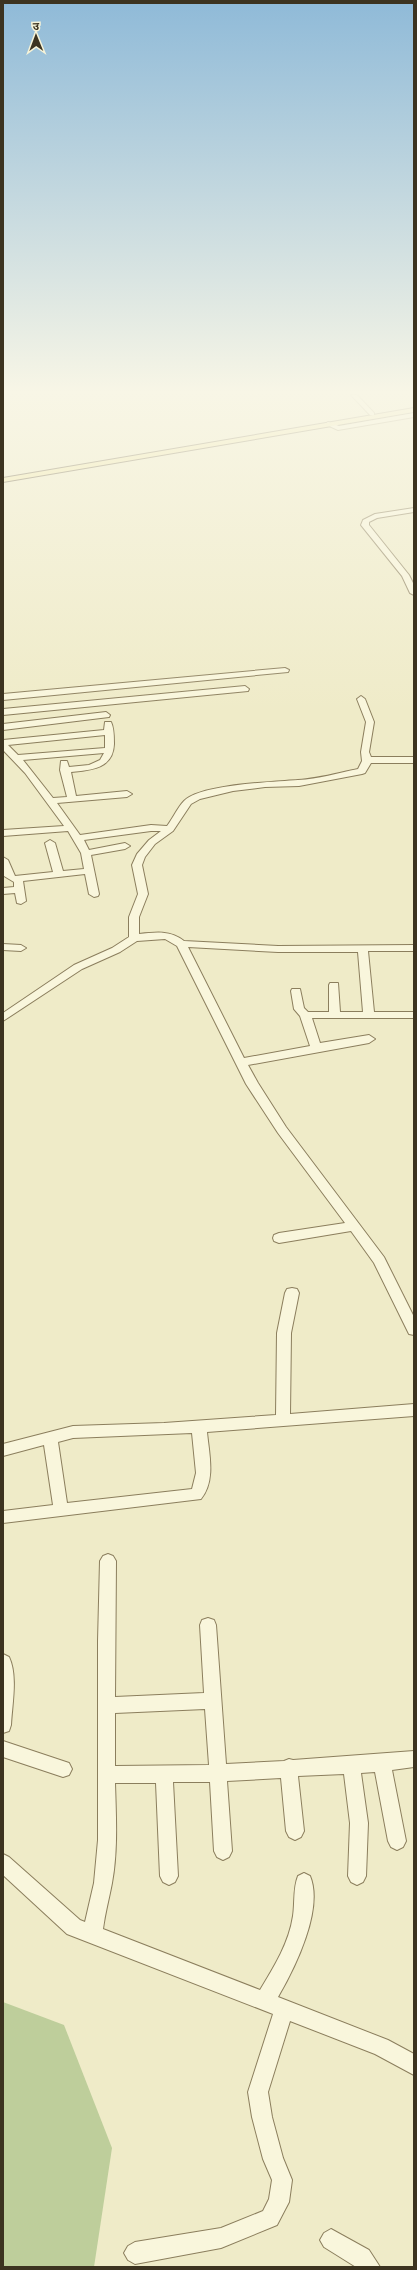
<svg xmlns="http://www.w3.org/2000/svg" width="417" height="2270" viewBox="0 0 417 2270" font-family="Literata,'Noto Sans Devanagari',serif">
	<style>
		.green { fill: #bece9b }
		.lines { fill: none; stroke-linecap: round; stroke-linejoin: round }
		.minor-casing { stroke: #8b7e5d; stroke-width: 2 }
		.major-casing { stroke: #594b31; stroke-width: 2 }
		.minor { fill: #f9f6dc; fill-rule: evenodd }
		.major { fill: #f1e7a1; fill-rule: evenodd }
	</style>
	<rect width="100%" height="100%" fill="#efebc8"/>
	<path class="green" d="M 3,2002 L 64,2025 L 112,2148 L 94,2267 L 3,2267 Z"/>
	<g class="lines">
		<g class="minor-casing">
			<path id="minor" d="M 351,395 L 357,395 L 374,413 L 374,415 L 370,415 Z
				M 414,413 L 414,417 L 338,430 L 325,424 L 328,422 L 339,426 Z
				M 414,508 L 414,512 L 377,518 L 369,522 L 369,525 L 409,575 L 414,585 L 414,595 L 410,593 L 402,576 L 361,525 L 363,520 L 375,514 Z
				M 285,668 L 289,670 L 288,672 L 3,700 L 3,694 Z
				M 245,686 L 249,689 L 248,691 L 3,715 L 3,709 Z
				M 361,696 L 365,699 L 374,722 L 369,752 L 371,757 L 414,757 L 414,763 L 371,763 L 365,773 L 362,774 L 299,786 L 265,787 L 233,791 L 200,799 L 191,804 L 173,831 L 155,844 L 145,857 L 142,865 L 148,894 L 139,917 L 139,934 C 155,932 171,930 184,941 L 278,946 L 414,945 L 414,951 L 368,951 L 374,1012 L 414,1012 L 414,1018 L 312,1018 L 320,1043 L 369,1035 L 375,1039 L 369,1043 L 248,1065 L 258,1083 L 286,1127 L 384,1257 L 414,1317 L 414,1335 L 409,1334 L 374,1263 L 351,1231 L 279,1243 L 274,1241 L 273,1238 L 274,1235 L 279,1233 L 345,1223 L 278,1133 L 246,1084 L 177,946 L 165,939 L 137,941 L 120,952 L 82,969 L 3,1021 L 3,1013 L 74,965 L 112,948 L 129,937 L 129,917 L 138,894 L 132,865 L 137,854 L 149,840 L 161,831 L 151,831 L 84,840 L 89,850 L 125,843 L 130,846 L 125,849 L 91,855 L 99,894 L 98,896 L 94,897 L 89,894 L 85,874 L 23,881 L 26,901 L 21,904 L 17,903 L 15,893 L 3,894 L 3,888 L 14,887 L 14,882 L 4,876 L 3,857 L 8,860 L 15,876 L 53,872 L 45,843 L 50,840 L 55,843 L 63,871 L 84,869 L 81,853 L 68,831 L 3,836 L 3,830 L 64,826 L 25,773 L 3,750 L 3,740 L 104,730 L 105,722 L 111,722 C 114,728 114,737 114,744 C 113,769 91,770 71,772 L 76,796 L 127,791 L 132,794 L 127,797 L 57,803 L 80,835 L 151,825 L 167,826 C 173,818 178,807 184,801 C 201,784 274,782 298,780 C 318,779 338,773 358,769 L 362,761 L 361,752 L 366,722 L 357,699 ZM 105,735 L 105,748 L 18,755 L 8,745 ZM 104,753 L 100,760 L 89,765 L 69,767 L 67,761 L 61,761 L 60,770 L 67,797 L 53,798 L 23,760 ZM 188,947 L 278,952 L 358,952 L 363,1012 L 340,1012 L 338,983 L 330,983 L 329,985 L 329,1012 L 308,1012 L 304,1008 L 300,989 L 292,989 L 291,991 L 294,1009 L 300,1016 L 310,1046 L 244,1058 Z
				M 106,712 L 110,715 L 109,717 L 3,730 L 3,724 Z
				M 3,944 L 21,945 L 26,948 L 21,951 L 3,950 Z
				M 292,1288 L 297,1289 L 299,1293 L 291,1333 L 290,1414 L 414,1404 L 414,1416 L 207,1432 C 209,1454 216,1480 201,1499 L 3,1523 L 3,1511 L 53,1505 L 44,1445 L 3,1456 L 3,1444 L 73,1426 L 164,1423 L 276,1415 L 277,1333 L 285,1293 L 287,1289 ZM 192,1433 L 196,1473 L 192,1489 L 67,1503 L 58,1442 L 73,1438 Z
				M 108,1554 L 113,1556 L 116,1561 L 115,1697 L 204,1693 L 200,1625 L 202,1620 L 208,1618 L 214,1620 L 216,1625 L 226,1764 L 284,1761 L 289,1759 L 293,1760 L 414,1751 L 414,1767 L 392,1770 L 406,1841 L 403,1847 L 397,1850 L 391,1847 L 388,1841 L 375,1772 L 361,1773 L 368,1823 L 366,1876 L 363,1882 L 357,1885 L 351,1882 L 348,1876 L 350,1823 L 344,1774 L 298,1776 L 304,1831 L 301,1837 L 295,1840 L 289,1837 L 286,1831 L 281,1778 L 227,1781 L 232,1851 L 229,1857 L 223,1860 L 217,1857 L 214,1851 L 210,1782 L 173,1782 L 178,1876 L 175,1882 L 169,1885 L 163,1882 L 160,1876 L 156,1783 L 115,1783 C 116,1816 118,1851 112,1883 C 109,1899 105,1913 103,1929 L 260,1990 C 274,1967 289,1943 293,1916 C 295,1903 293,1888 298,1876 L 304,1873 L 310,1876 C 324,1909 295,1968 278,1997 L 388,2040 L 414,2054 L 414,2075 L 375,2054 L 290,2021 L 268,2092 L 272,2117 L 283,2158 L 292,2180 L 289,2202 L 277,2225 L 221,2248 L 135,2264 L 128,2260 L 124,2253 L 128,2246 L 135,2242 L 221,2228 L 263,2211 L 269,2199 L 272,2180 L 263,2159 L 252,2117 L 248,2092 L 273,2014 L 67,1934 L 3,1875 L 3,1854 L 9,1857 L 80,1920 L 85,1922 L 94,1883 L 98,1840 L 98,1641 L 100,1561 L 103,1556 ZM 205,1709 L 209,1765 L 115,1766 L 115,1713 Z
				M 3,1654 L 9,1657 C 18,1676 12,1704 11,1725 L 9,1731 L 3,1733 Z
				M 3,1741 L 69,1763 L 72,1769 L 69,1775 L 63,1777 L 3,1757 Z
				M 331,2229 L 369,2250 L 380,2267 L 356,2267 L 324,2247 L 320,2240 L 324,2233 Z"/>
		</g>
		<g class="major-casing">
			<path id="major" d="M 414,408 L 414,412 L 3,482 L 3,478 Z"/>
		</g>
		<use href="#minor" class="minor"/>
		<use href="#major" class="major"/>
	</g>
	<linearGradient id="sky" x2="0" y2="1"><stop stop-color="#8fbad8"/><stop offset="0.55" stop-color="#f8f6e6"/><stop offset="1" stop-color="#f8f6e6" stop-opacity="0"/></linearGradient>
	<rect width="417" height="713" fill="url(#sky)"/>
	<rect width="417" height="2270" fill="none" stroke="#3c3320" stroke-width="8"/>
	<g transform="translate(36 36) rotate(359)" stroke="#f6f3d8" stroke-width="3" paint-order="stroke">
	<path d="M0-3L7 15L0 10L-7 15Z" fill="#3c3320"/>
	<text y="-6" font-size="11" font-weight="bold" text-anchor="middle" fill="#3c3320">उ</text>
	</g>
</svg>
